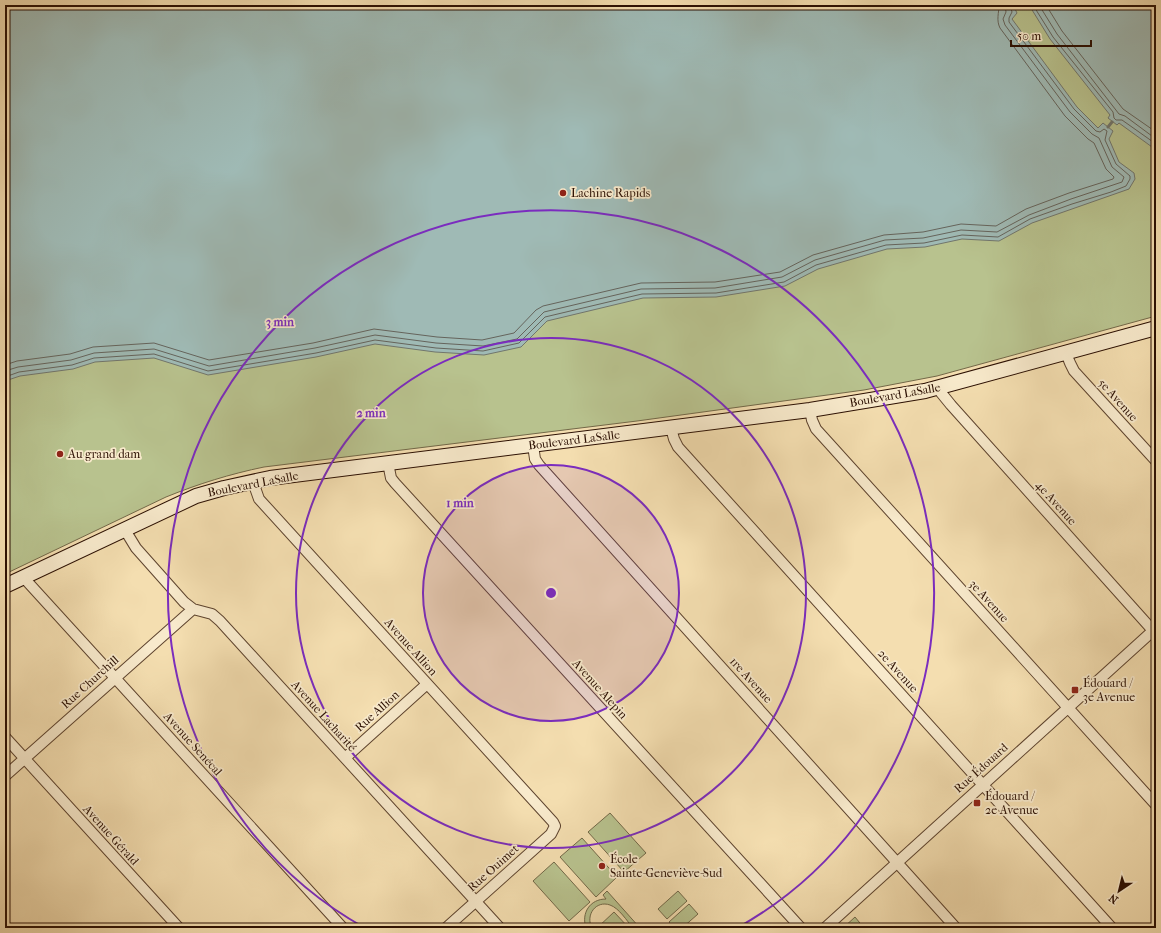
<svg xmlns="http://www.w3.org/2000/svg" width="1161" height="933" viewBox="0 0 1161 933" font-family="'IM FELL French Canon',serif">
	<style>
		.green { fill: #b8c28e; stroke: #726848 }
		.water { fill: #9fbab5; stroke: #71766d }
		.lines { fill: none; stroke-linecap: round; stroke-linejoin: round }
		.shore { stroke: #65645c; stroke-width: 1 }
		.stream { stroke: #71766d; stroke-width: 3 }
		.minor-casing { stroke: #5d432e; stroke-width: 12 }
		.secondary-casing { stroke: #2b0f02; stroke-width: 16 }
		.minor { stroke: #f8eacc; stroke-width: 10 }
		.secondary { stroke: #f8eacc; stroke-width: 14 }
		.ring { fill: none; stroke: #7b2cbf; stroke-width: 2 }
		.poi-dot { fill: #8f2418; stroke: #f8eacc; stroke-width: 1.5 }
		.labels { text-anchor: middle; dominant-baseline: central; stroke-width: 3.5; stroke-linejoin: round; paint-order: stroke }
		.poi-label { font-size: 12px; fill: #2b0f02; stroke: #f8eacc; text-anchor: start }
		.street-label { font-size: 12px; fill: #2b0f02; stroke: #f8eacc }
		.centre { fill: #7b2cbf; stroke: #f8eacc; stroke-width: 2 }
		.ring-label { font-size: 12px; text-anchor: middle; font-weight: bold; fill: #7b2cbf; stroke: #f8eacc; stroke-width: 3.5; stroke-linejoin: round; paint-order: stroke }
	</style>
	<rect width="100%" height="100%" fill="#f4deb0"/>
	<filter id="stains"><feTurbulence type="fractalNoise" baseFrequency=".005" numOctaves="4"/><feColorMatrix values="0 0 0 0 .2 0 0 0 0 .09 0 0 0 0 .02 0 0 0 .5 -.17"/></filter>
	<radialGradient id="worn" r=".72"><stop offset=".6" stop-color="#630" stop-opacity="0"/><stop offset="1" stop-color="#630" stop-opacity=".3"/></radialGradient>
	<path class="green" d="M 5,5 L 1156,5 L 1156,316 L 937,376 L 864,390 L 637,421 L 264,467 C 230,474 198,484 166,497 L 5,574 Z
		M 610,813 L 646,853 L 624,872 L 588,832 Z
		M 582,838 L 617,877 L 596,897 L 560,857 Z
		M 554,862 L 590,902 L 569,921 L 533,881 Z
		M 607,891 L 640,928 L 633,928 C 627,921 619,908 610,905 C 596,900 585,915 592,928 L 586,928 C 581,913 590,899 606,899 L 603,895 Z
		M 678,891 L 687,901 L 667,919 L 658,909 Z
		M 689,904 L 698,914 L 682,928 L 674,928 L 669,922 Z
		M 614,912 L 629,928 L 597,928 Z
		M 855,917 L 864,928 L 843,928 Z"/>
	<path class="water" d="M 5,5 L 1013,5 L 1017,13 L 1012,19 L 1077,107 L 1098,128 L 1103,123 L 1113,131 L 1109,139 L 1119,162 L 1134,173 L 1135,179 L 1129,189 L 1032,223 L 999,241 L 962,239 L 925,247 L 887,249 L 818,269 L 785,286 L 716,297 L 643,298 L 547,321 L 521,347 L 484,355 L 435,352 L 375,344 L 316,357 L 208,375 L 154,358 L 95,362 L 73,369 L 20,376 L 5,381 Z
		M 1029,5 L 1156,5 L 1156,148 L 1152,147 L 1119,123 L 1117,125 L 1108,118 L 1110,115 L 1050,39 Z"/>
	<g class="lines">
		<path class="shore" d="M 1033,5 L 1053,37 L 1113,112 L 1114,118 L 1116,120 L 1122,120 L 1156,144
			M 1039,5 L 1057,34 L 1119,114 L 1125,116 L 1156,139
			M 1046,5 L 1062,31 L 1123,109 L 1156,132
			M 5,365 L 17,361 L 70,354 L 93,347 L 154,343 L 209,360 L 313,343 L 374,329 L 437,337 L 482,340 L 514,333 L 536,310 L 543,306 L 641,283 L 715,282 L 780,272 L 813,255 L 884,235 L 923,232 L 961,224 L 996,226 L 1026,209 L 1069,193 L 1113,179 L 1114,177 L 1106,169 L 1094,143 L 1088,139 L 1065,116 L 1000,28 C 996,20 999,13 999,5
			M 5,371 L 18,367 L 71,360 L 94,353 L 154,349 L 209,366 L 315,348 L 375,335 L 436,343 L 483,346 L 517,339 L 544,312 L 641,289 L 715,288 L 782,277 L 815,260 L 885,240 L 923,238 L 961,230 L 997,232 L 1029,215 L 1071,199 L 1122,182 L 1124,177 L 1112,167 L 1099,138 L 1092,134 L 1070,112 L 1005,25 L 1003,19 L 1006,12 L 1005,5
			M 5,377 L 19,372 L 72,365 L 94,358 L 154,354 L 208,371 L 316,353 L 375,340 L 436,348 L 483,351 L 519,343 L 545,317 L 642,294 L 716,293 L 784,282 L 816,265 L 886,245 L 924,243 L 962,235 L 998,237 L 1030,219 L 1072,204 L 1111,192 L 1126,186 L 1130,179 L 1130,176 L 1116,164 L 1105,140 L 1107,131 L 1104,129 L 1100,132 L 1096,131 L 1074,109 L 1009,22 L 1009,18 L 1012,12 L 1010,5"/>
		<path class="stream" d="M 1014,7 L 1017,5
			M 1108,127 L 1112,122"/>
		<g class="minor-casing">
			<path id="minor" d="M 1066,353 L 1070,363 L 1074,371 L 1156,461
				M 938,389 L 951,405 L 1156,634
				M 810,410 L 812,420 L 816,429 L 1156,805
				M 671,428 L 674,439 L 678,447 L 1112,928
				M 533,445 L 535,459 L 539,465 L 956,928
				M 388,463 L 391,478 L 395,483 L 801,928
				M 253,482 L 259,499 L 553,822 L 555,826 L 551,834 L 446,928
				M 125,530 L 136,548 L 184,602 L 193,609 L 212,614 L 220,621 L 500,928
				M 24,578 L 343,928
				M 5,737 L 179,928
				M 345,758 L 427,684
				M 5,776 L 193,609
				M 5,926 L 7,928
				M 825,928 L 1156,628"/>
		</g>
		<g class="secondary-casing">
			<path id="secondary" d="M 5,586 L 196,496 L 224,488 L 270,478 L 810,410 L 925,391 L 1156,328"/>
		</g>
		<use href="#minor" class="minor"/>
		<use href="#secondary" class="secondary"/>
	</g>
	<circle cx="551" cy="593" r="128" fill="#7b2cbf" fill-opacity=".12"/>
	<g class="ring">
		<circle cx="551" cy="593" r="128"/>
		<circle cx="551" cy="593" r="255"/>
		<path d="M365 928A383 383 0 1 1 737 928"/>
	</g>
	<g class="poi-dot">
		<circle cx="563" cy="193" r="4"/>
		<circle cx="60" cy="454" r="4"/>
		<rect x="1071" y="686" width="8" height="8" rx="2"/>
		<rect x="973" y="799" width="8" height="8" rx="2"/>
		<circle cx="602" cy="866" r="4"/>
	</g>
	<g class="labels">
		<g class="poi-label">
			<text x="571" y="193">Lachine Rapids</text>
			<text x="68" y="454">Au grand dam</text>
			<text x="1083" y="683">Édouard /<tspan x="1083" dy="14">3e Avenue</tspan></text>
			<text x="985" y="796">Édouard /<tspan x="985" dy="14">2e Avenue</tspan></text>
			<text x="610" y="859">École<tspan x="610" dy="14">Sainte-Geneviève-Sud</tspan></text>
		</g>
		<g class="street-label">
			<text transform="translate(895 395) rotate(-10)">Boulevard LaSalle</text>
			<text transform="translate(1118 400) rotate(48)">5e Avenue</text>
			<text transform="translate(574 440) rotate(-7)">Boulevard LaSalle</text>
			<text transform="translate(253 484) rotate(-11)">Boulevard LaSalle</text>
			<text transform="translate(1056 503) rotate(48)">4e Avenue</text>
			<text transform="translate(989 601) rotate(48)">3e Avenue</text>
			<text transform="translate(411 647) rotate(48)">Avenue Allion</text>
			<text transform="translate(898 671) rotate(48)">2e Avenue</text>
			<text transform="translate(751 680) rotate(48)">1re Avenue</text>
			<text transform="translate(90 682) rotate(-42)">Rue Churchill</text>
			<text transform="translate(600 689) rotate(48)">Avenue Alepin</text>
			<text transform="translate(377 711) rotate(-42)">Rue Allion</text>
			<text transform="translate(324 716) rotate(48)">Avenue Lacharité</text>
			<text transform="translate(193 744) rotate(48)">Avenue Senécal</text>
			<text transform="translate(981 768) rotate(-42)">Rue Édouard</text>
			<text transform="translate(111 835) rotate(48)">Avenue Gérald</text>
			<text transform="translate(493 868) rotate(-42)">Rue Ouimet</text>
		</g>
	</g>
	<circle cx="551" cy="593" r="6" class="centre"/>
	<g class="ring-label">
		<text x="280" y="326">3 min</text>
		<text x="371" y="417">2 min</text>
		<text x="460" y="507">1 min</text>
	</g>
	<rect width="1161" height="933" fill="none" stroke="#f4deb0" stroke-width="20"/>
	<rect x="6" y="6" width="1149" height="921" fill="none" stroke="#2b0f02" stroke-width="2"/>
	<rect x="10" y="10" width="1141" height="913" fill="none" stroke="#2b0f02"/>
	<g transform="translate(1119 891) rotate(215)" stroke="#f8eacc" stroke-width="3" paint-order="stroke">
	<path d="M0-3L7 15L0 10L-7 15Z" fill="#2b0f02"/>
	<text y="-6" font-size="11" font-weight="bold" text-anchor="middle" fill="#2b0f02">N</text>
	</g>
	<path d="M1011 40v6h80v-6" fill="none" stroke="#2b0f02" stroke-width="2"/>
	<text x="1017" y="40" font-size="12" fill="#2b0f02" stroke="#f8eacc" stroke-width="3" paint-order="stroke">50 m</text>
	<rect width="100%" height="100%" filter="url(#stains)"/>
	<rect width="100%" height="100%" fill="url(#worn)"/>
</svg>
